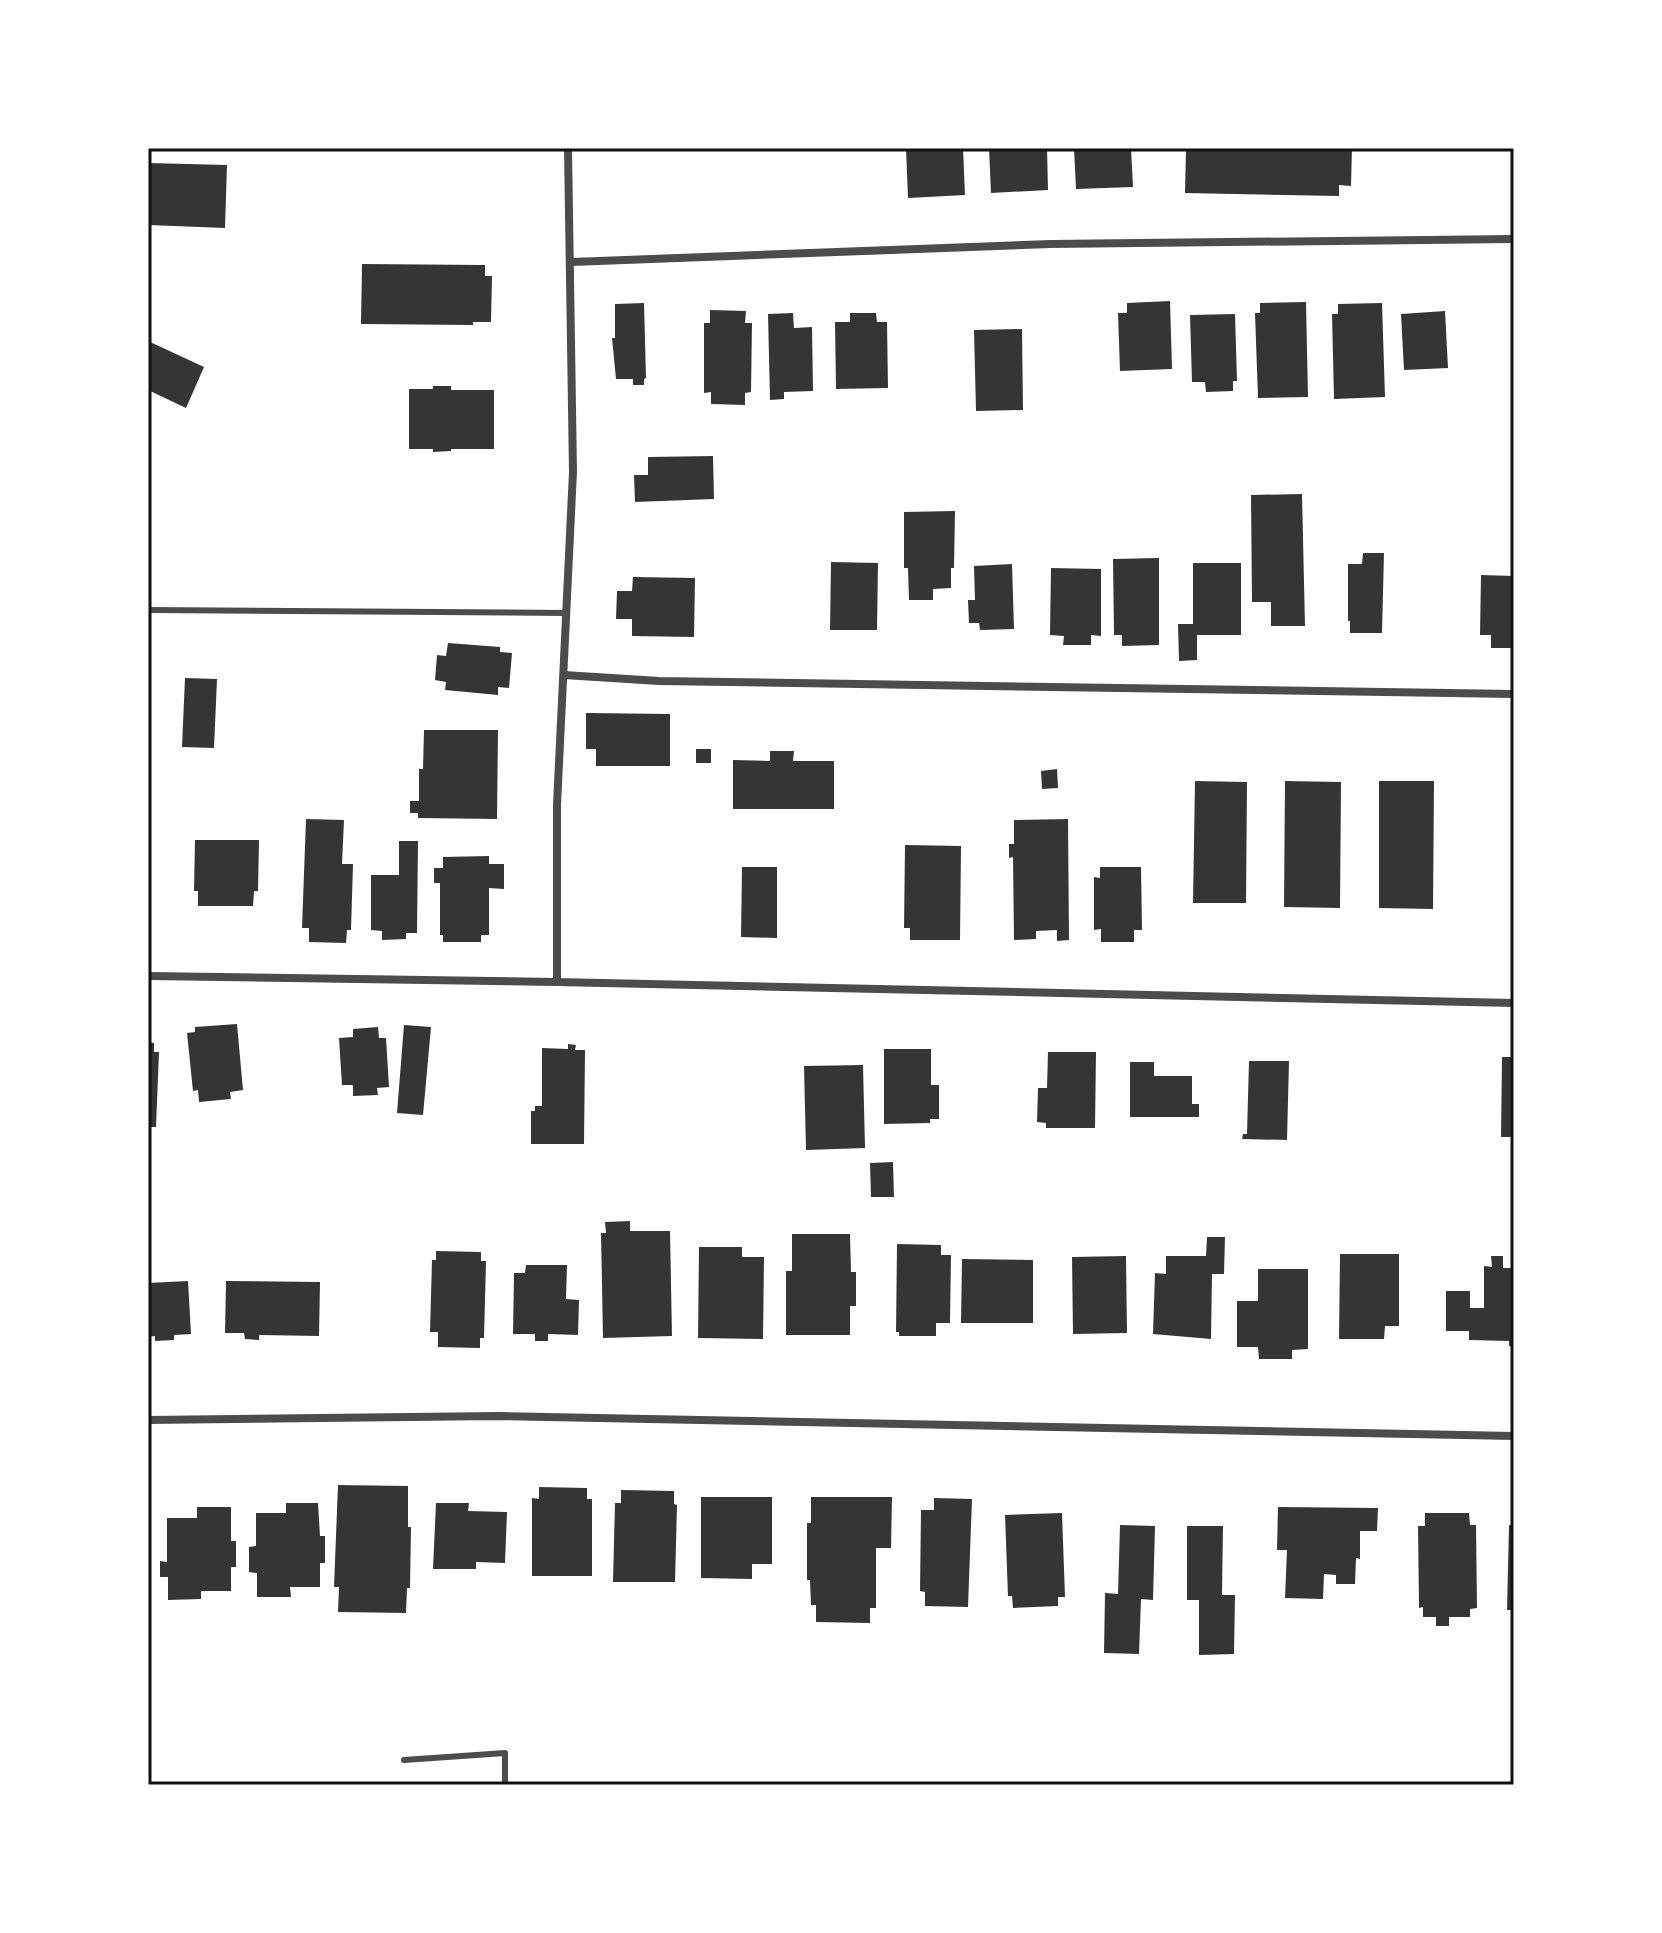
<svg xmlns="http://www.w3.org/2000/svg" width="1662" height="1933" viewBox="0 0 1662 1933" font-family="'Libre Baskerville',serif">
	<style>
		.building { fill: #353535 }
		.lines { fill: none; stroke-linecap: round; stroke-linejoin: round }
		.service { stroke: #4c4c4c; stroke-width: 6 }
		.minor { stroke: #4c4c4c; stroke-width: 8 }
		.neatline { fill: none; stroke: #111; stroke-width: 3 }
	</style>
	<rect width="100%" height="100%" fill="#fff"/>
	<path class="building" d="M 906,148 L 963,148 L 965,195 L 908,198 Z
		M 989,148 L 1047,148 L 1048,190 L 991,193 Z
		M 1074,148 L 1131,148 L 1133,187 L 1076,189 Z
		M 1186,148 L 1352,148 L 1351,186 L 1339,185 L 1339,196 L 1185,193 Z
		M 148,163 L 227,165 L 225,228 L 148,225 Z
		M 362,264 L 485,265 L 485,276 L 492,276 L 491,322 L 473,322 L 473,325 L 361,324 Z
		M 1170,301 L 1172,369 L 1120,371 L 1118,313 L 1127,313 L 1127,303 Z
		M 1306,302 L 1308,397 L 1258,398 L 1255,313 L 1260,313 L 1260,303 Z
		M 644,303 L 646,378 L 644,379 L 644,385 L 633,385 L 633,379 L 616,379 L 612,338 L 615,338 L 615,304 Z
		M 1382,303 L 1385,397 L 1334,399 L 1332,314 L 1338,314 L 1338,304 Z
		M 710,310 L 746,311 L 745,323 L 752,323 L 751,392 L 745,393 L 745,405 L 711,404 L 711,392 L 704,393 L 704,323 L 710,323 Z
		M 1445,311 L 1448,368 L 1404,370 L 1401,314 Z
		M 793,313 L 794,328 L 812,327 L 813,391 L 784,392 L 784,399 L 770,400 L 768,314 Z
		M 850,313 L 876,313 L 877,322 L 887,322 L 888,388 L 836,389 L 835,322 L 850,322 Z
		M 1235,314 L 1237,381 L 1233,381 L 1233,391 L 1206,392 L 1205,382 L 1192,382 L 1190,315 Z
		M 1022,329 L 1023,410 L 976,411 L 974,330 Z
		M 148,341 L 204,367 L 186,408 L 148,390 Z
		M 433,386 L 451,386 L 451,390 L 494,390 L 494,449 L 451,449 L 451,451 L 433,452 L 433,449 L 409,449 L 409,389 L 433,389 Z
		M 713,456 L 714,499 L 635,502 L 634,475 L 648,475 L 648,457 Z
		M 1302,494 L 1305,626 L 1271,626 L 1271,602 L 1252,602 L 1251,495 Z
		M 955,511 L 954,568 L 951,568 L 951,588 L 933,589 L 933,600 L 909,600 L 908,568 L 904,568 L 904,512 Z
		M 1363,553 L 1384,553 L 1382,633 L 1350,633 L 1350,621 L 1348,621 L 1348,564 L 1362,564 Z
		M 1159,558 L 1159,645 L 1122,646 L 1122,635 L 1114,635 L 1113,559 Z
		M 831,562 L 878,563 L 877,630 L 830,630 Z
		M 1193,563 L 1241,563 L 1241,635 L 1197,635 L 1197,660 L 1179,661 L 1178,624 L 1193,624 Z
		M 1012,564 L 1014,629 L 980,630 L 979,623 L 969,623 L 968,600 L 975,600 L 974,566 Z
		M 1051,568 L 1101,569 L 1101,636 L 1091,635 L 1091,645 L 1063,645 L 1064,636 L 1050,635 Z
		M 1481,575 L 1514,576 L 1514,648 L 1491,648 L 1491,635 L 1480,635 Z
		M 633,577 L 695,578 L 694,637 L 632,636 L 632,619 L 616,619 L 617,591 L 632,591 Z
		M 448,643 L 500,647 L 500,652 L 512,653 L 509,688 L 498,687 L 498,695 L 445,690 L 446,682 L 435,680 L 437,655 L 446,656 Z
		M 185,678 L 217,679 L 214,748 L 182,747 Z
		M 586,713 L 670,714 L 670,766 L 596,766 L 596,749 L 586,749 Z
		M 424,730 L 498,730 L 497,819 L 418,818 L 418,813 L 410,813 L 410,801 L 419,801 L 419,769 L 423,769 Z
		M 696,749 L 711,749 L 711,763 L 696,763 Z
		M 770,751 L 794,751 L 793,761 L 834,761 L 834,809 L 733,809 L 733,760 L 770,761 Z
		M 1057,769 L 1058,788 L 1042,789 L 1041,771 Z
		M 1195,781 L 1247,782 L 1246,903 L 1193,903 Z
		M 1285,781 L 1341,782 L 1340,908 L 1284,907 Z
		M 1379,781 L 1434,781 L 1433,909 L 1379,908 Z
		M 306,819 L 344,820 L 342,864 L 353,864 L 351,930 L 347,930 L 346,943 L 309,942 L 309,928 L 302,928 Z
		M 1068,819 L 1069,940 L 1057,941 L 1057,930 L 1036,931 L 1036,939 L 1014,940 L 1013,857 L 1009,858 L 1009,844 L 1014,844 L 1014,820 Z
		M 195,840 L 259,840 L 258,891 L 254,891 L 253,906 L 198,906 L 198,891 L 194,891 Z
		M 399,841 L 418,841 L 417,933 L 406,933 L 406,939 L 382,940 L 382,931 L 371,930 L 371,875 L 399,875 Z
		M 905,845 L 961,846 L 960,940 L 910,940 L 910,928 L 904,928 Z
		M 489,856 L 489,864 L 504,864 L 504,889 L 489,888 L 489,935 L 481,935 L 481,942 L 443,942 L 443,935 L 440,935 L 440,883 L 434,883 L 434,868 L 443,868 L 443,857 Z
		M 742,867 L 777,867 L 777,938 L 741,937 Z
		M 1100,867 L 1141,867 L 1142,930 L 1134,930 L 1134,942 L 1101,942 L 1101,929 L 1094,930 L 1094,877 L 1100,878 Z
		M 237,1024 L 243,1090 L 230,1092 L 231,1099 L 199,1102 L 198,1090 L 193,1091 L 187,1033 L 195,1032 L 195,1027 Z
		M 404,1025 L 431,1027 L 423,1115 L 397,1113 Z
		M 378,1027 L 379,1038 L 386,1038 L 389,1087 L 377,1088 L 378,1095 L 353,1096 L 353,1085 L 342,1085 L 339,1038 L 353,1037 L 353,1029 Z
		M 148,1042 L 154,1043 L 154,1052 L 159,1052 L 156,1127 L 148,1127 Z
		M 568,1044 L 576,1045 L 575,1050 L 585,1050 L 584,1144 L 531,1144 L 531,1111 L 535,1111 L 535,1106 L 542,1106 L 542,1048 L 568,1049 Z
		M 884,1049 L 931,1049 L 931,1085 L 939,1085 L 939,1119 L 930,1119 L 930,1123 L 884,1124 Z
		M 1048,1052 L 1096,1052 L 1095,1128 L 1046,1128 L 1046,1123 L 1037,1122 L 1038,1088 L 1047,1088 Z
		M 1502,1057 L 1514,1057 L 1514,1137 L 1501,1137 Z
		M 1249,1061 L 1289,1061 L 1287,1140 L 1242,1139 L 1243,1134 L 1247,1134 Z
		M 1130,1062 L 1154,1062 L 1154,1076 L 1192,1076 L 1192,1104 L 1199,1104 L 1199,1117 L 1130,1117 Z
		M 863,1065 L 865,1148 L 806,1150 L 804,1066 Z
		M 893,1162 L 894,1197 L 871,1197 L 870,1163 Z
		M 630,1221 L 630,1231 L 670,1231 L 672,1336 L 603,1338 L 601,1233 L 606,1233 L 605,1222 Z
		M 792,1234 L 850,1234 L 851,1272 L 856,1272 L 856,1306 L 850,1306 L 850,1335 L 786,1335 L 786,1271 L 792,1271 Z
		M 1207,1237 L 1225,1237 L 1224,1274 L 1212,1274 L 1211,1339 L 1153,1334 L 1155,1273 L 1166,1274 L 1166,1256 L 1206,1256 Z
		M 897,1244 L 941,1245 L 941,1255 L 951,1255 L 950,1323 L 936,1323 L 936,1336 L 899,1336 L 899,1332 L 896,1332 Z
		M 699,1247 L 742,1247 L 742,1257 L 764,1257 L 763,1339 L 698,1338 Z
		M 436,1251 L 481,1252 L 481,1261 L 486,1261 L 484,1338 L 480,1338 L 480,1348 L 438,1347 L 438,1332 L 430,1332 L 432,1260 L 436,1260 Z
		M 1340,1254 L 1399,1254 L 1399,1326 L 1385,1326 L 1384,1339 L 1339,1339 Z
		M 1126,1256 L 1127,1333 L 1073,1334 L 1072,1257 Z
		M 1491,1256 L 1503,1256 L 1503,1268 L 1514,1268 L 1514,1347 L 1509,1346 L 1509,1341 L 1469,1340 L 1469,1331 L 1446,1331 L 1446,1291 L 1470,1291 L 1470,1308 L 1484,1308 L 1484,1266 L 1492,1267 Z
		M 962,1259 L 1033,1260 L 1033,1323 L 961,1323 Z
		M 526,1265 L 567,1265 L 566,1299 L 579,1300 L 578,1335 L 548,1334 L 548,1341 L 535,1341 L 535,1334 L 513,1334 L 514,1273 L 525,1273 Z
		M 1258,1269 L 1308,1269 L 1308,1349 L 1292,1350 L 1292,1359 L 1259,1359 L 1258,1347 L 1237,1347 L 1237,1301 L 1258,1301 Z
		M 188,1281 L 191,1334 L 174,1335 L 174,1340 L 155,1341 L 155,1336 L 148,1337 L 148,1283 Z
		M 226,1281 L 320,1282 L 319,1336 L 259,1335 L 259,1340 L 245,1339 L 244,1333 L 225,1333 Z
		M 338,1485 L 408,1486 L 408,1527 L 411,1527 L 410,1588 L 407,1588 L 406,1613 L 338,1612 L 339,1587 L 334,1587 Z
		M 539,1487 L 587,1488 L 587,1499 L 592,1499 L 592,1576 L 532,1576 L 532,1498 L 539,1499 Z
		M 621,1490 L 674,1491 L 674,1504 L 677,1505 L 675,1582 L 613,1582 L 615,1503 L 621,1503 Z
		M 701,1497 L 772,1497 L 772,1564 L 752,1564 L 752,1579 L 701,1578 Z
		M 811,1497 L 892,1497 L 891,1548 L 876,1548 L 876,1608 L 870,1608 L 870,1623 L 816,1622 L 816,1605 L 811,1605 L 810,1580 L 807,1580 L 807,1523 L 811,1523 Z
		M 934,1498 L 972,1499 L 968,1607 L 925,1606 L 925,1592 L 920,1591 L 921,1510 L 934,1510 Z
		M 286,1503 L 318,1503 L 320,1536 L 325,1536 L 325,1563 L 320,1563 L 320,1587 L 290,1587 L 291,1597 L 257,1597 L 257,1573 L 249,1572 L 249,1547 L 256,1546 L 256,1513 L 286,1513 Z
		M 436,1503 L 469,1503 L 468,1511 L 507,1512 L 505,1563 L 476,1562 L 476,1569 L 433,1569 Z
		M 197,1507 L 231,1507 L 231,1541 L 236,1541 L 236,1567 L 231,1567 L 231,1591 L 201,1591 L 201,1599 L 168,1600 L 168,1577 L 160,1577 L 160,1561 L 167,1562 L 167,1518 L 197,1518 Z
		M 1278,1507 L 1378,1508 L 1377,1531 L 1360,1531 L 1360,1559 L 1356,1558 L 1355,1584 L 1336,1584 L 1336,1575 L 1324,1574 L 1323,1599 L 1285,1598 L 1287,1550 L 1277,1550 Z
		M 1062,1513 L 1065,1597 L 1058,1597 L 1058,1606 L 1013,1608 L 1012,1596 L 1008,1596 L 1005,1515 Z
		M 1425,1513 L 1469,1513 L 1470,1525 L 1476,1525 L 1477,1608 L 1470,1609 L 1470,1617 L 1449,1617 L 1449,1626 L 1436,1626 L 1436,1617 L 1423,1617 L 1423,1607 L 1419,1608 L 1418,1526 L 1425,1526 Z
		M 1120,1525 L 1155,1526 L 1153,1600 L 1141,1599 L 1139,1654 L 1104,1653 L 1105,1593 L 1118,1594 Z
		M 1509,1525 L 1514,1525 L 1514,1610 L 1507,1610 Z
		M 1187,1526 L 1223,1526 L 1222,1595 L 1235,1595 L 1234,1654 L 1199,1655 L 1199,1600 L 1187,1600 Z"/>
	<g class="lines">
		<path class="service" d="M 148,610 L 567,613
			M 404,1760 L 505,1753 L 505,1785"/>
		<path class="minor" d="M 572,262 L 1050,244 L 1514,239
			M 564,675 L 659,681 L 1514,694
			M 148,976 L 557,982 L 1514,1003
			M 557,982 L 557,805 L 573,472 L 568,148
			M 148,1420 L 498,1416 L 1514,1436"/>
	</g>
	<rect width="1662" height="1933" fill="none" stroke="#ffffff" stroke-width="300"/>
	<rect x="150" y="150" width="1362" height="1633" class="neatline"/>
</svg>
